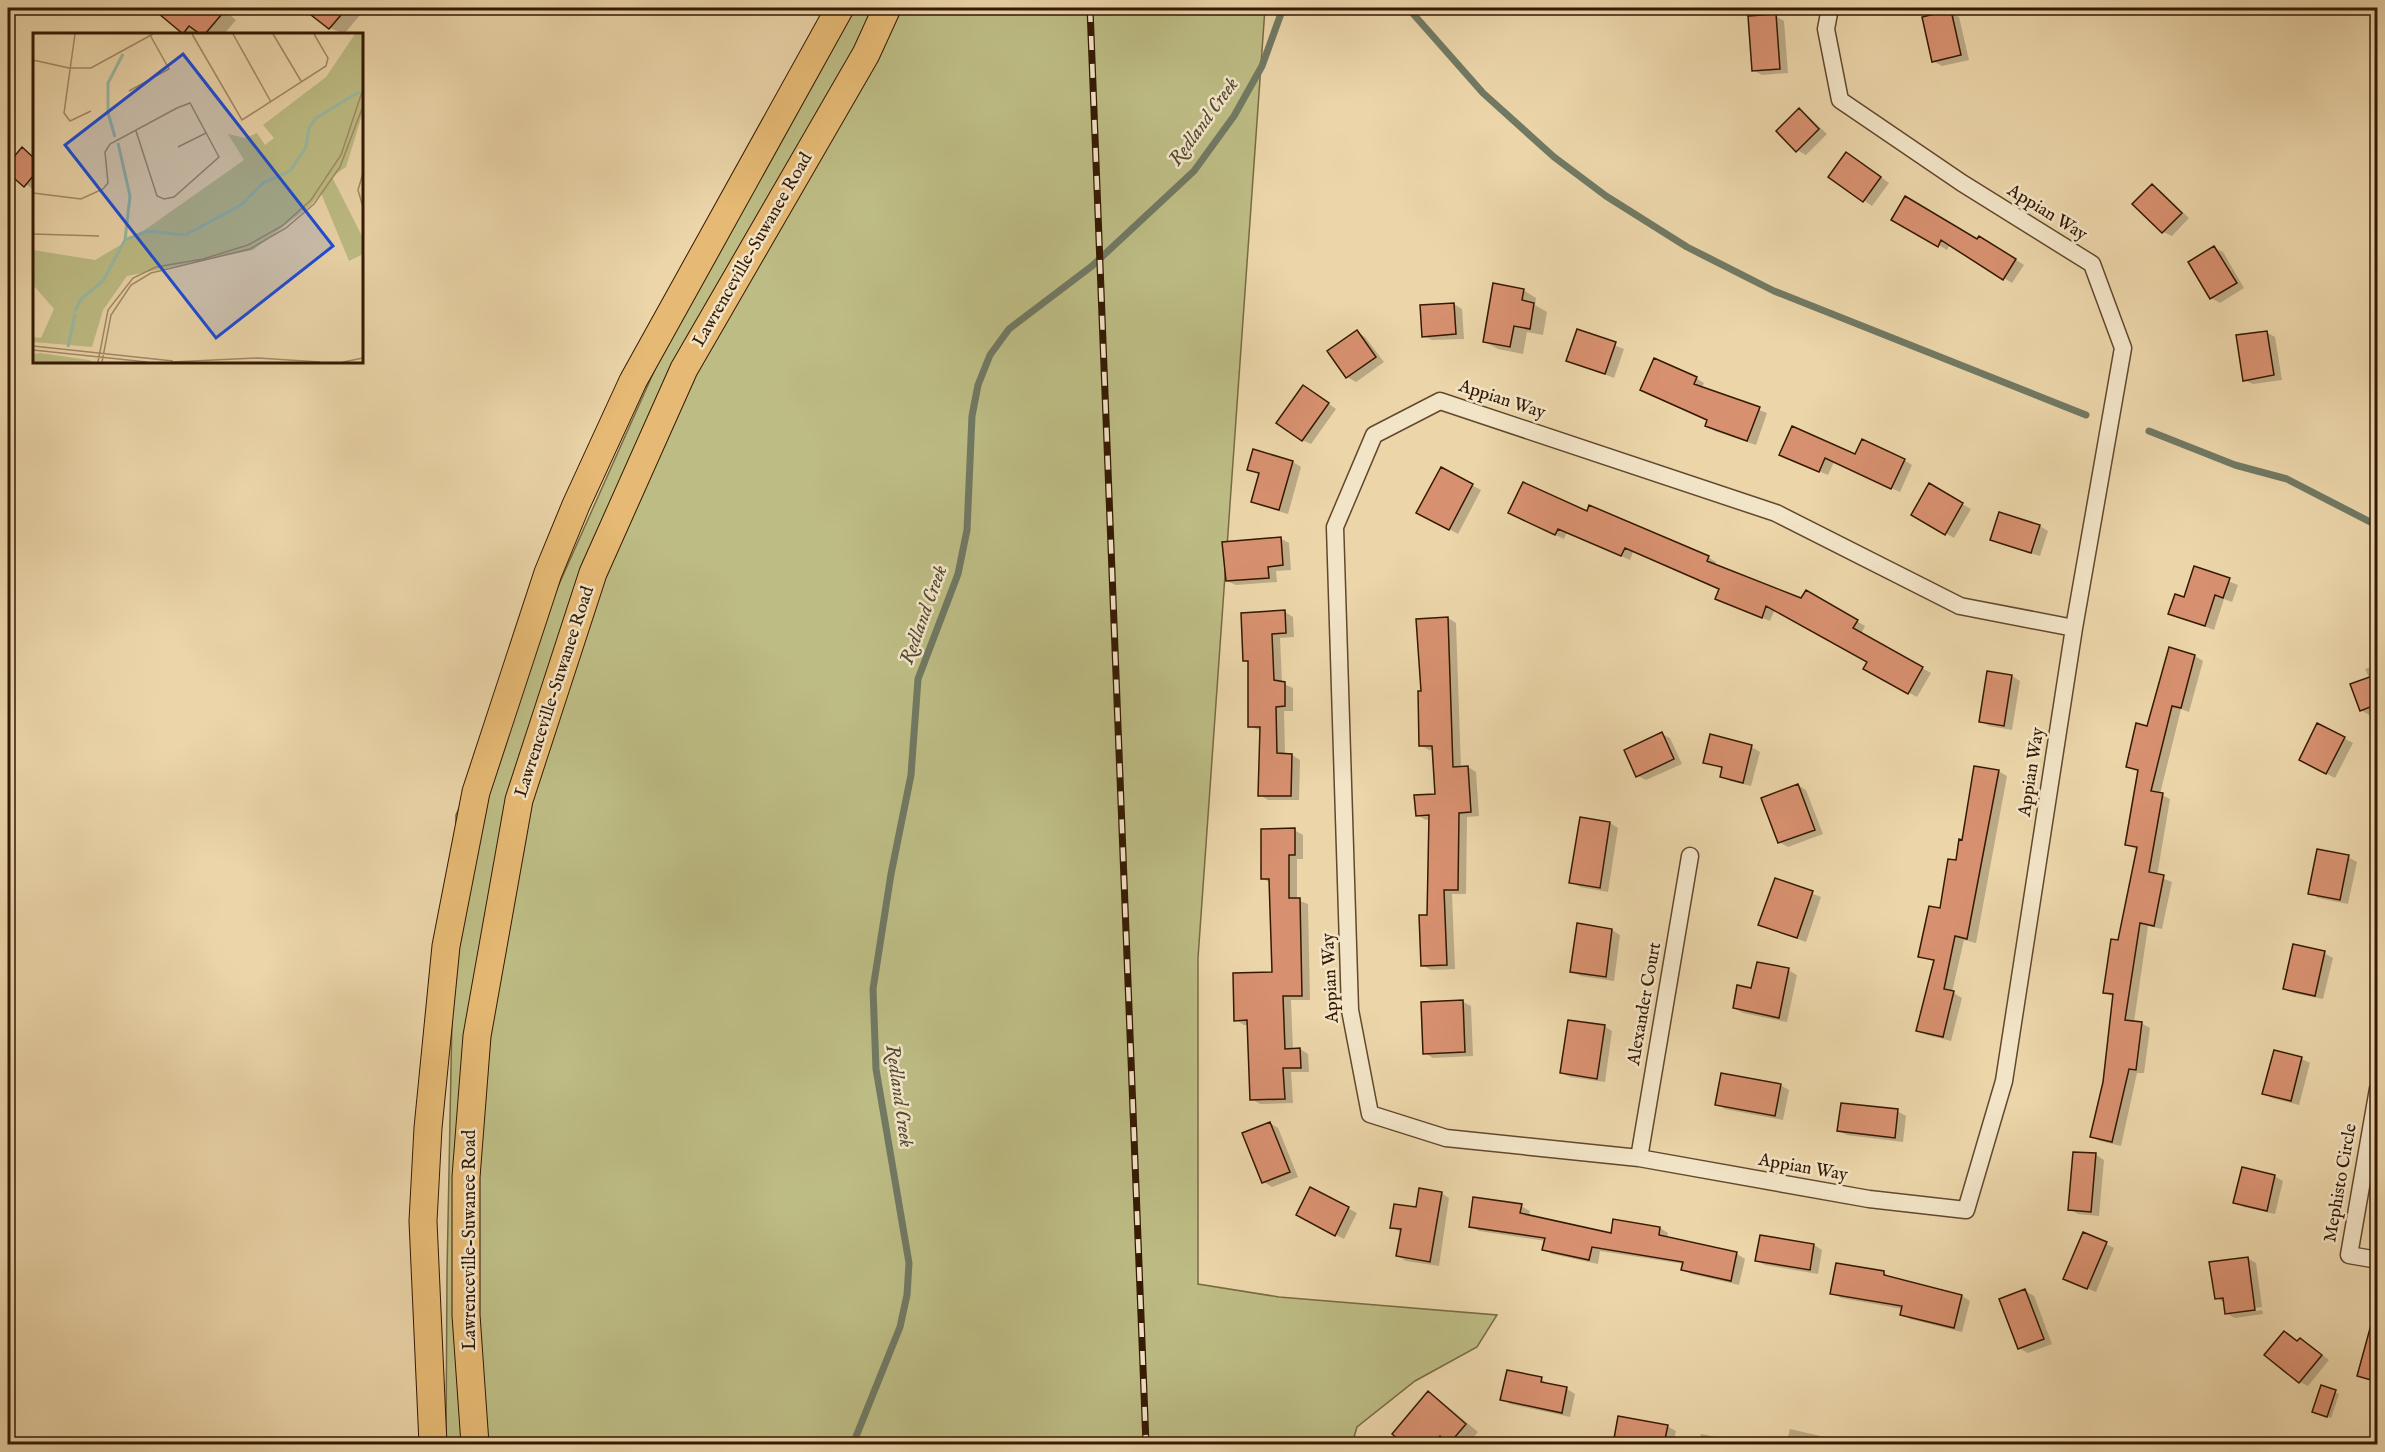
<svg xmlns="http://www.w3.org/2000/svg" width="2385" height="1452" viewBox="0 0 2385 1452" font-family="'IM FELL English',serif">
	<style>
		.green { fill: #bdbc84; stroke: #786a43; stroke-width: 1.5 }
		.shadow { fill: #0003 }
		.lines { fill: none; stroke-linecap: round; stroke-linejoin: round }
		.stream { stroke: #717963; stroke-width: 7 }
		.building { fill: #d89170; stroke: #341902; stroke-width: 1.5 }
		.minor-casing { stroke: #62482c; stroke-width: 19 }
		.primary-casing { stroke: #341902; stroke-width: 29 }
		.minor { stroke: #f2e4c7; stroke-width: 16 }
		.primary { stroke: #e6ba74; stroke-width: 27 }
		.rail-casing { stroke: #341902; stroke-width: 7 }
		.rail { stroke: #f2e4c7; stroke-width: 4.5; stroke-dasharray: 14; stroke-linecap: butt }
		.labels { text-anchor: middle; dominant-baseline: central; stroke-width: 5; stroke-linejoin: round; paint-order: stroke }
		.street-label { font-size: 18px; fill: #341902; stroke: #f2e4c7 }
		.water-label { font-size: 20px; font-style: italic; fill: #524932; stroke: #f2e4c7 }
		.inset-river { fill: none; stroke: #99b9a3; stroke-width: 3 }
		.inset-road { fill: none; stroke: #a28a66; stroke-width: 1.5 }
		.view { fill: #1d4ed8; fill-opacity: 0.15; stroke: #1d4ed8; stroke-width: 3 }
		.inset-edge { fill: none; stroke: #341902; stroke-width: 3 }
	</style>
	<rect width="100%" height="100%" fill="#ebd5a9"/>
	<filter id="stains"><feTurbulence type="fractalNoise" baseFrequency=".00333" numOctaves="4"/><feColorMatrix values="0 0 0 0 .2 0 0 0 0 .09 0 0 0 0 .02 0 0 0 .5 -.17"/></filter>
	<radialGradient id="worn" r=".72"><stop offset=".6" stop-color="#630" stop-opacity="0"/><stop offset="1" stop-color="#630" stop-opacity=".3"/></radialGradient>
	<path class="green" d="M 828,8 L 1265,8 L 1198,958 L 1198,1284 L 1279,1297 L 1497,1315 L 1477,1347 L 1415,1381 L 1357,1427 L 1352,1444 L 446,1444 L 447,1272 L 456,815 L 768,116 Z"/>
	<path class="shadow" d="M 160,8 L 221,8 L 236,20 L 224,34 L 187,34 L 157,10 Z
		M 305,8 L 366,8 L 344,34 L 330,28 Z
		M 1950,12 L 1959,17 L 1969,60 L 1942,66 L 1933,61 Z
		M 1776,16 L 1784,21 L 1788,73 L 1762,75 L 1753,70 Z
		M 1799,110 L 1807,115 L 1827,134 L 1806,155 L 1797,150 Z
		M 22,149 L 34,157 L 34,190 L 8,171 L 8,166 Z
		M 1855,158 L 1889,183 L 1872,206 L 1830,176 Z
		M 2152,186 L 2160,190 L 2189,218 L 2172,236 L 2163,232 Z
		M 1893,219 L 1988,242 L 2024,265 L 2012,283 L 1950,244 L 1947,250 Z
		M 2214,248 L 2223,252 L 2244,288 L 2220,303 L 2211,298 Z
		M 1523,290 L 1536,298 L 1535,305 L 1547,312 L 1543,335 L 1527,332 L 1523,354 L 1498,349 L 1485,342 Z
		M 1454,304 L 1462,309 L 1464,339 L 1432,340 L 1423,336 Z
		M 1578,331 L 1624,349 L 1614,378 L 1568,360 Z
		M 1357,332 L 1365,337 L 1384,362 L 1356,382 L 1347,377 L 1329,352 Z
		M 2266,332 L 2275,337 L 2282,380 L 2253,384 L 2244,380 Z
		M 1696,378 L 1704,383 L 1702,388 L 1767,413 L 1756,445 L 1715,431 L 1707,426 L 1709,420 L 1642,390 Z
		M 1312,392 L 1336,409 L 1311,444 L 1302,440 Z
		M 2378,412 L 2378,424 L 2374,413 Z
		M 1856,456 L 1904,460 L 1912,465 L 1900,492 L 1834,462 L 1828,475 L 1789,459 Z
		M 1293,462 L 1301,467 L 1288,514 L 1261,506 L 1253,501 L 1260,475 L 1249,469 Z
		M 1441,469 L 1481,490 L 1458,534 L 1418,512 Z
		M 1929,485 L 1971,509 L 1954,538 L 1913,514 Z
		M 1587,513 L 1708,557 L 1716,562 L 1715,566 L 1802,600 L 1806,592 L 1865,626 L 1861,634 L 1931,673 L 1917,697 L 1865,669 L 1869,662 L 1775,609 L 1770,621 L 1726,603 L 1721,590 L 1633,552 L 1630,560 L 1567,532 L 1564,539 L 1518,517 Z
		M 2040,526 L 2048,531 L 2040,556 L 2001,544 L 1992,539 Z
		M 1280,538 L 1289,543 L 1291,570 L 1276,571 L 1277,582 L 1236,585 L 1227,581 Z
		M 2195,568 L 2238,585 L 2232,602 L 2224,599 L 2214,630 L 2170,613 L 2185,599 Z
		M 1285,612 L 1293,617 L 1294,637 L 1280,638 L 1282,683 L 1293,688 L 1293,711 L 1284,711 L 1285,755 L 1292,755 L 1300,760 L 1299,800 L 1268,800 L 1260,795 L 1261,731 L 1250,726 L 1249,662 L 1245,660 Z
		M 1448,618 L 1456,623 L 1461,768 L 1468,767 L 1476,772 L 1479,816 L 1467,817 L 1466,894 L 1452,894 L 1455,969 L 1431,970 L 1422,965 L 1429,916 L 1430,819 L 1426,820 L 1417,815 L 1437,795 L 1434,750 L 1429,750 L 1421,745 L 1422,692 Z
		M 2170,649 L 2195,656 L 2203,661 L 2189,712 L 2181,709 L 2160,794 L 2170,799 L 2157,876 L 2172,882 L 2162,929 L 2148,926 L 2134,1022 L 2141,1023 L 2150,1028 L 2144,1073 L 2137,1073 L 2121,1146 L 2100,1141 L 2092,1137 L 2104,1082 L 2113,997 L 2104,992 L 2119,942 L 2138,850 L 2127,845 L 2139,772 L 2127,767 L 2148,727 Z
		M 2378,664 L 2378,712 L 2369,715 L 2361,710 L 2369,678 L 2365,669 Z
		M 1989,672 L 2012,676 L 2020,681 L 2012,730 L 1989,726 L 1981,721 Z
		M 2318,725 L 2353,743 L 2335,778 L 2309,765 Z
		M 1662,734 L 1670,738 L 1682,764 L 1646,780 L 1638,776 Z
		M 1711,736 L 1752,747 L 1760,752 L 1751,786 L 1730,781 L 1722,776 L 1723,769 L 1705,762 Z
		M 1998,771 L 2007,776 L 1976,943 L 1964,940 L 1952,992 L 1962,998 L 1951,1041 L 1927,1035 L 1918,1030 L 1935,962 L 1920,956 L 1941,910 L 1963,841 Z
		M 1798,785 L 1806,790 L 1823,834 L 1788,847 L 1779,842 Z
		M 1610,823 L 1618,828 L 1608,892 L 1580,887 L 1571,882 Z
		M 1294,830 L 1303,835 L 1303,859 L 1297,859 L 1297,900 L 1308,904 L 1310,1000 L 1291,1000 L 1293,1050 L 1300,1049 L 1308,1054 L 1309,1072 L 1291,1072 L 1293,1103 L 1260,1104 L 1252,1099 L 1249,1025 L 1244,1025 L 1236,1020 L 1274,974 L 1271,883 L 1262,878 Z
		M 2348,857 L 2357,862 L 2348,904 L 2318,898 L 2310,893 Z
		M 1776,880 L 1821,897 L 1806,942 L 1760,925 Z
		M 1578,925 L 1612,930 L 1620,935 L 1614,981 L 1581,976 L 1572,972 Z
		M 2324,953 L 2333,958 L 2323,999 L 2293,993 L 2284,988 Z
		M 1788,970 L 1797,975 L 1787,1022 L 1743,1013 L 1734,1008 L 1752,990 Z
		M 1463,1002 L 1471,1006 L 1473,1056 L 1433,1058 L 1425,1053 Z
		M 1604,1026 L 1612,1031 L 1605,1082 L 1570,1077 L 1562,1073 Z
		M 2275,1051 L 2302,1059 L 2310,1063 L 2299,1105 L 2272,1098 L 2264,1093 Z
		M 1780,1085 L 1789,1090 L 1783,1120 L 1725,1109 L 1717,1104 Z
		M 1897,1111 L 1906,1116 L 1903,1142 L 1847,1135 L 1839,1131 Z
		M 1270,1123 L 1278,1128 L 1298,1177 L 1272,1187 L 1264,1182 Z
		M 2096,1155 L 2104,1160 L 2099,1216 L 2078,1214 L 2070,1209 Z
		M 2274,1176 L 2283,1181 L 2275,1214 L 2244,1207 L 2235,1202 Z
		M 1311,1189 L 1357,1213 L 1344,1239 L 1306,1220 Z
		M 1441,1193 L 1449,1198 L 1439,1266 L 1406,1261 L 1398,1256 L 1402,1233 L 1392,1227 Z
		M 1521,1206 L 1530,1211 L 1529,1216 L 1612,1235 L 1614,1221 L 1660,1228 L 1668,1233 L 1667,1239 L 1737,1254 L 1745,1259 L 1739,1285 L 1691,1274 L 1683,1269 L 1684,1264 L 1600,1251 L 1598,1264 L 1552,1254 L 1544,1249 L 1546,1241 L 1479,1231 L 1470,1226 Z
		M 2106,1244 L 2114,1248 L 2096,1292 L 2074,1283 Z
		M 1814,1245 L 1822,1250 L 1818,1274 L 1765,1265 L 1757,1261 Z
		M 2247,1258 L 2256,1263 L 2262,1307 L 2232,1311 L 2232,1314 L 2262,1310 L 2263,1314 L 2235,1318 L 2226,1313 L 2225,1303 L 2216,1298 Z
		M 1884,1273 L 1892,1279 L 1962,1296 L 1970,1301 L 1962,1332 L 1910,1319 L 1902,1314 L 1903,1309 L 1841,1298 L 1832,1293 Z
		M 2025,1291 L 2034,1296 L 2052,1344 L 2028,1353 L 2019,1348 Z
		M 2284,1333 L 2299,1342 L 2301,1340 L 2309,1344 L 2329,1360 L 2308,1386 L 2300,1382 Z
		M 1541,1379 L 1549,1385 L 1567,1389 L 1575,1394 L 1570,1417 L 1510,1404 L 1502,1399 Z
		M 2322,1387 L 2339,1394 L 2331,1418 L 2317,1413 Z
		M 1428,1393 L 1441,1401 L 1478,1432 L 1468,1444 L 1406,1444 L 1394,1434 Z
		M 1619,1417 L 1667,1426 L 1676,1431 L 1673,1444 L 1614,1444 Z
		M 1790,1429 L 1842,1441 L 1848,1444 L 1786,1444 Z
		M 1701,1434 L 1747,1443 L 1749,1444 L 1698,1444 Z"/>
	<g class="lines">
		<path class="stream" d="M 1408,8 L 1483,93 L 1554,157 L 1606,196 L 1687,247 L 1774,291 L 2086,415
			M 2149,431 L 2235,465 L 2287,479 L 2378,526
			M 853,1444 L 900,1327 L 907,1295 L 909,1263 L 876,1069 L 873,989 L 891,874 L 911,775 L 918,679 L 958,574 L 967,530 L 972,416 L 978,385 L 990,355 L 1009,329 L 1092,266 L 1194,171 L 1234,116 L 1262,66 L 1283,8"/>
	</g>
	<path class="building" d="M 152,8 L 227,8 L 205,34 L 200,34 L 189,26 L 183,34 Z
		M 302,8 L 347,8 L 329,29 Z
		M 1951,10 L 1961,55 L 1932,62 L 1922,17 Z
		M 1776,14 L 1780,69 L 1752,71 L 1748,16 Z
		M 1799,108 L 1819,129 L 1796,152 L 1776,131 Z
		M 22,147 L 34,158 L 34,175 L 24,187 L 8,173 L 8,164 Z
		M 1846,152 L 1881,177 L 1863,202 L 1828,177 Z
		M 2152,184 L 2182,213 L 2162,233 L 2132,204 Z
		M 1905,196 L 1977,239 L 1979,236 L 2016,259 L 2003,280 L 1941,240 L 1938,247 L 1891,220 Z
		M 2214,246 L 2237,283 L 2210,299 L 2188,262 Z
		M 1493,283 L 1524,289 L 1522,300 L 1534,303 L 1530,329 L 1514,326 L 1510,347 L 1483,342 Z
		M 1454,303 L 1456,334 L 1422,337 L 1420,305 Z
		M 1577,329 L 1616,342 L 1605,374 L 1566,361 Z
		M 1357,330 L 1376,357 L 1346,378 L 1327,351 Z
		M 2267,331 L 2274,375 L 2243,381 L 2236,335 Z
		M 1654,358 L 1697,377 L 1694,384 L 1760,407 L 1747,441 L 1705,426 L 1707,420 L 1640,390 Z
		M 1303,385 L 1329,403 L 1302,441 L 1276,423 Z
		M 1792,426 L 1855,454 L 1862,439 L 1905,459 L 1891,489 L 1825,458 L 1819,472 L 1779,455 Z
		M 1253,449 L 1293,461 L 1279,510 L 1251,502 L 1259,473 L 1247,470 Z
		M 1441,467 L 1473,484 L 1449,530 L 1416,513 Z
		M 1523,482 L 1587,511 L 1589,505 L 1709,556 L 1707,561 L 1801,598 L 1806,590 L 1858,620 L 1853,628 L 1923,667 L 1908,694 L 1863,669 L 1867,662 L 1766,606 L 1762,618 L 1715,599 L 1719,589 L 1625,548 L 1621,556 L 1558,529 L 1555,535 L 1508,513 Z
		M 1929,483 L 1963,503 L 1945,535 L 1911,515 Z
		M 1999,512 L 2040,525 L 2031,553 L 1990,540 Z
		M 1281,537 L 1283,565 L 1268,567 L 1269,578 L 1226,581 L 1222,542 Z
		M 2194,566 L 2230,578 L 2223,598 L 2215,595 L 2205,626 L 2168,614 L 2175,594 L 2184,597 Z
		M 1285,610 L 1286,633 L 1272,634 L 1274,680 L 1285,682 L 1285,706 L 1276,707 L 1277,753 L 1292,754 L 1291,796 L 1258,796 L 1260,727 L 1248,727 L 1248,661 L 1243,661 L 1241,613 Z
		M 1448,617 L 1453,767 L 1468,766 L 1471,812 L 1459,813 L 1458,890 L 1444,890 L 1447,965 L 1421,966 L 1419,915 L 1427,915 L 1429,815 L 1416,816 L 1414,795 L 1435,794 L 1432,746 L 1419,746 L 1418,691 L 1421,691 L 1416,619 Z
		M 2169,647 L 2195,655 L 2181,708 L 2172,706 L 2151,791 L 2163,793 L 2149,872 L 2164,875 L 2154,926 L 2140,923 L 2125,1020 L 2142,1022 L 2136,1070 L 2129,1069 L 2112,1142 L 2090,1137 L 2103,1082 L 2113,994 L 2103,993 L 2111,939 L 2118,940 L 2137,847 L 2125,845 L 2138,770 L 2126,767 L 2136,723 L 2147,726 Z
		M 1987,671 L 2012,675 L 2004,726 L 1979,722 Z
		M 2378,674 L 2378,704 L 2360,711 L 2350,684 Z
		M 2317,723 L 2345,737 L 2326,774 L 2299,760 Z
		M 1662,732 L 1674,759 L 1636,777 L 1624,750 Z
		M 1710,734 L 1752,745 L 1743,783 L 1720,777 L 1722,767 L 1703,763 Z
		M 1974,766 L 1999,770 L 1967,939 L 1955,936 L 1944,989 L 1954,991 L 1943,1037 L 1916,1031 L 1934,960 L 1918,957 L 1929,906 L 1940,908 L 1948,859 L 1956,860 L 1959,839 L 1962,840 Z
		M 1798,784 L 1815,830 L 1778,843 L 1761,798 Z
		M 1580,817 L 1610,822 L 1600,888 L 1569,883 Z
		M 1295,828 L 1295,855 L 1289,855 L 1289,898 L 1300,898 L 1302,996 L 1283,996 L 1285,1049 L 1300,1048 L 1301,1068 L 1283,1068 L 1285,1099 L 1250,1100 L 1247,1020 L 1234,1021 L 1233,973 L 1272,972 L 1269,879 L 1261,879 L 1261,829 Z
		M 2317,849 L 2349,855 L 2340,900 L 2308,894 Z
		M 1775,878 L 1813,891 L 1797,938 L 1758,925 Z
		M 1577,923 L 1612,929 L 1606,977 L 1570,972 Z
		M 2293,944 L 2325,951 L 2315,996 L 2283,989 Z
		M 1757,962 L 1789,968 L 1779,1018 L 1733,1008 L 1737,985 L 1751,988 Z
		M 1463,1000 L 1465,1052 L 1423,1054 L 1421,1002 Z
		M 1568,1020 L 1605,1025 L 1597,1079 L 1560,1073 Z
		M 2274,1050 L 2302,1057 L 2291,1101 L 2262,1094 Z
		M 1721,1073 L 1781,1084 L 1775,1116 L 1715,1105 Z
		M 1841,1103 L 1898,1109 L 1895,1138 L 1837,1131 Z
		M 1270,1122 L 1290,1172 L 1262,1183 L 1242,1133 Z
		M 2073,1152 L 2096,1153 L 2091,1212 L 2068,1210 Z
		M 2242,1167 L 2275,1175 L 2267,1211 L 2233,1203 Z
		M 1310,1187 L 1349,1207 L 1335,1236 L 1296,1215 Z
		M 1419,1188 L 1442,1192 L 1430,1262 L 1396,1256 L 1401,1229 L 1390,1228 L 1394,1204 L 1416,1207 Z
		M 1473,1197 L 1522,1204 L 1520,1213 L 1611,1233 L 1613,1219 L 1660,1227 L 1659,1235 L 1737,1252 L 1731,1281 L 1681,1270 L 1683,1262 L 1592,1247 L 1589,1260 L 1542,1250 L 1545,1238 L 1469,1227 Z
		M 2083,1232 L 2107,1242 L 2087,1289 L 2063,1279 Z
		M 1760,1235 L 1814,1244 L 1810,1270 L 1755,1261 Z
		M 2248,1257 L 2255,1310 L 2225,1314 L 2223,1298 L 2215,1299 L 2209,1262 Z
		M 1836,1263 L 1884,1271 L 1884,1275 L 1962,1295 L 1954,1328 L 1900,1315 L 1902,1306 L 1830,1294 Z
		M 2025,1289 L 2044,1339 L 2018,1349 L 1999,1299 Z
		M 2372,1321 L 2378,1322 L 2378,1382 L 2357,1376 Z
		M 2284,1331 L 2297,1341 L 2300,1338 L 2322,1355 L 2299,1383 L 2264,1355 Z
		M 1507,1370 L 1542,1377 L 1541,1382 L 1567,1387 L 1562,1413 L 1500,1400 Z
		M 2321,1385 L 2336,1390 L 2327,1417 L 2312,1412 Z
		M 1428,1391 L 1466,1424 L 1449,1444 L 1440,1436 L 1433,1444 L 1404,1444 L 1392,1434 Z
		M 1618,1416 L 1668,1425 L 1664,1444 L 1613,1444 Z"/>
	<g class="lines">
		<g class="minor-casing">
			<path id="minor" d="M 1830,8 L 1826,29 L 1840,100 L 1962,183 L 2092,264 L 2123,348 L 2074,628 L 2004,1081 L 1966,1210 L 1869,1199 L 1639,1158 L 1446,1138 L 1370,1114 L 1350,1010 L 1335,527 L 1374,435 L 1440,401 L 1776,513 L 1960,606 L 2074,628
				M 2378,1089 L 2349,1255 L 2378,1260
				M 1639,1158 L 1690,856"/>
		</g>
		<g class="primary-casing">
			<path id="primary" d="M 433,1444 L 423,1221 L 428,1128 L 446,946 L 476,792 L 548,573 L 576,505 L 633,381 L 840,8
				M 475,1444 L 466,1315 L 466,1177 L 477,1036 L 519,800 L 593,573 L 684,369 L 866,54 L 887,8"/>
		</g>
		<use href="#minor" class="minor"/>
		<use href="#primary" class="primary"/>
		<g class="rail-casing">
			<path id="rail" d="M 1090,8 L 1146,1444"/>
		</g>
		<use href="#rail" class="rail"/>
	</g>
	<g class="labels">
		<g class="street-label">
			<text transform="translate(2047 213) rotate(32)">Appian Way</text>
			<text transform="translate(753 250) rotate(-60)">Lawrenceville-Suwanee Road</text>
			<text transform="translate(1502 400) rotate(18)">Appian Way</text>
			<text transform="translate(555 692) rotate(-72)">Lawrenceville-Suwanee Road</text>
			<text transform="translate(2032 772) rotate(-81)">Appian Way</text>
			<text transform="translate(1331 978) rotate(-93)">Appian Way</text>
			<text transform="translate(1645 1004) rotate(-80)">Alexander Court</text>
			<text transform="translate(1803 1168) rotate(10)">Appian Way</text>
			<text transform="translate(2341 1183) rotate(-80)">Mephisto Circle</text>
			<text transform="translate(470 1240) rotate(-90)">Lawrenceville-Suwanee Road</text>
		</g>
		<g class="water-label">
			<text transform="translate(1204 122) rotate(-54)">Redland Creek</text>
			<text transform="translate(924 615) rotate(-70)">Redland Creek</text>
			<text transform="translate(899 1096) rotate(82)">Redland Creek</text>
		</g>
	</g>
	<g transform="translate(33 33)">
		<rect width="330" height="330" fill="#ebd5a9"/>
		<path d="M 322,1 L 330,1 L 330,79 L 313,134 L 299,144 L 330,205 L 330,221 L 316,228 L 288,160 L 277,173 L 220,217 L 94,243 L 70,277 L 59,314 L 0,309 L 0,304 L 8,305 L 21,276 L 0,252 L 0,217 L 62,227 L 106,201 L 211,127 L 195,101 L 212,105 L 224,100 L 232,112 L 241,105 L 230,92 L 293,44 ZM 7,320 L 56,327 L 61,329 L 0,329 L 0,321 Z" fill="#bdbc84"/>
		<path class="inset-river" d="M 82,104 L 75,80 L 75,50 L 90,21M 92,207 L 114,198 L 152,202 L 208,172 L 230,150 L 257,138 L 273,114 L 276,95 L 283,85 L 326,59M 42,278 L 48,266 L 70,248 L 92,207 L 97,163 L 85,110M 35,314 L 42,281"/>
		<path class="inset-road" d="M 42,1 L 31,80 L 37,88 L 58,78M 159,1 L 209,87 L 293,33 L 295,25 L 281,1M 200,1 L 238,69M 240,1 L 268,48M 0,27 L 36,35 L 58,35 L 120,1M 96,58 L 136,36 L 117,2M 145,114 L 173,100M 330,140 L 325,157 L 330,174M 0,160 L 48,166 L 70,156 L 75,150 L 72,119 L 77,111 L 144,75 L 157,70 L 186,124 L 141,164 L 131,166 L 124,163 L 103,98M 0,201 L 66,203M 0,313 L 140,328M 0,317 L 114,329M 65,329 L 75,277 L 100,245 L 123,234 L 170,226 L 215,212 L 249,193 L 278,167 L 308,122 L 330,56M 69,329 L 78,282 L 98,252 L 118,240 L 217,216 L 253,195 L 281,171 L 307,134 L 330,73M 138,329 L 225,325 L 287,329M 310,329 L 330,325"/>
		<path class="view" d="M 150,21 L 300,213 L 183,305 L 32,112 Z"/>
		<rect width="330" height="330" class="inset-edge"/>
	</g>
	<rect width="2385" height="1452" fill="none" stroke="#ebd5a9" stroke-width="30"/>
	<rect x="9" y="9" width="2367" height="1434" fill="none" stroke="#341902" stroke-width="3"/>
	<rect x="15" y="15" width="2355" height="1422" fill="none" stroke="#341902" stroke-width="1.5"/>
	<rect width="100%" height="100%" filter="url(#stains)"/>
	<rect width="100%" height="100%" fill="url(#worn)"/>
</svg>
